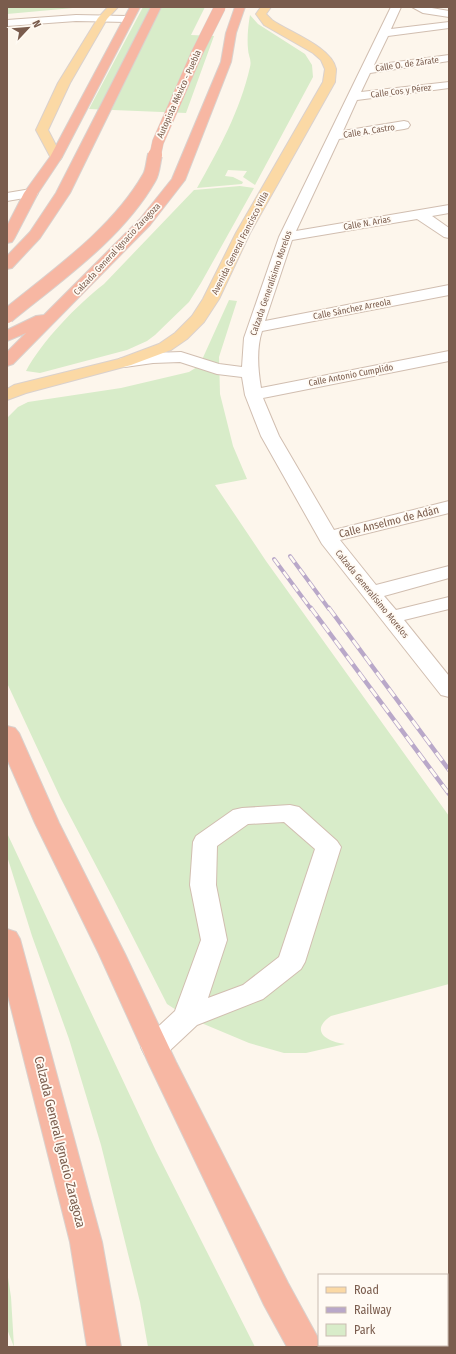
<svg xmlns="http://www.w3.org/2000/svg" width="456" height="1354" viewBox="0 0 456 1354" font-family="'Fira Sans Condensed',sans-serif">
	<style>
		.green { fill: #d8ecc9 }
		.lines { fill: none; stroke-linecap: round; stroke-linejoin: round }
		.minor-casing { stroke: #d1beb0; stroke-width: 2 }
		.major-casing { stroke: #dad1cd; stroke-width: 2 }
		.highway-casing { stroke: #dad1cd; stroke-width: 2 }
		.minor { fill: #fff; fill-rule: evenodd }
		.major { fill: #fbd9a5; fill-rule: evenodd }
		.highway { fill: #f7b7a3; fill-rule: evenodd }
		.rail-far1-casing { stroke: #b9a8c9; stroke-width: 4 }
		.rail-casing { stroke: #b9a8c9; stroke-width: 4.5 }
		.rail-far1 { stroke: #fffaf3; stroke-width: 2.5; stroke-dasharray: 8; stroke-linecap: butt }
		.rail { stroke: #fffaf3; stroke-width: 3; stroke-dasharray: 10; stroke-linecap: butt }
		.highway-bridge-far1-casing { stroke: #dad1cd; stroke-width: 12; stroke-linecap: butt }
		.highway-bridge-casing { stroke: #dad1cd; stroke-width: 16; stroke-linecap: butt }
		.highway-bridge-far1 { stroke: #f7b7a3; stroke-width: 11 }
		.highway-bridge { stroke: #f7b7a3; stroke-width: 14 }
		.labels { text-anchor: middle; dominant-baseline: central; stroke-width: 3.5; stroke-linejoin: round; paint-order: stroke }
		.far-street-label { font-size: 9px; fill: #7a5c4d; stroke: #fffaf3 }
		.street-label { font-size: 11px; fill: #7a5c4d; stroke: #fffaf3 }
		.near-street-label { font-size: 13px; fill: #7a5c4d; stroke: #fffaf3 }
	</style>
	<rect width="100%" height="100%" fill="#fdf6ec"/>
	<path class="green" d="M 7,7 L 73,7 L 73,8 L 7,14 Z
		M 143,7 L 205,7 L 191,35 L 214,36 L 186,113 L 89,109 Z
		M 250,15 L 258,24 L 305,54 L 312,65 L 313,77 L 255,185 L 243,177 L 247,171 L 228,170 L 225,176 L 233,177 L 243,182 L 242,184 L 197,188 C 219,149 240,111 250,67 C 252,60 248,55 248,49 C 247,39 248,26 250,15 Z
		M 240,186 L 254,188 L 201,283 L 189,302 L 155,335 L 147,341 L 127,350 L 40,373 L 26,371 C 42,341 77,305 104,284 L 194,190 Z
		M 229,300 L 237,301 L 219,357 L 220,394 L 233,446 L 247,479 L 215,485 L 266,561 L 449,816 L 449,984 L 331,1016 C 309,1031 327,1042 345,1044 L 306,1053 L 284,1053 L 249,1043 L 187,1017 L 167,1004 L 113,898 L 61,799 L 7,683 L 7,418 L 18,407 L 28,402 L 121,388 L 189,372 L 197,367 L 201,362 Z
		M 7,833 L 156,1151 L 255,1347 L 148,1347 L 140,1302 L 101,1145 L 69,1039 L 32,936 L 7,856 Z
		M 7,1271 L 11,1297 L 14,1347 L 7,1329 Z"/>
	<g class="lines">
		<g class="minor-casing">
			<path id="minor" d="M 391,7 L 401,7 L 391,29 L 449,22 L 449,28 L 388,36 L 374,65 L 449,55 L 449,61 L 370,73 L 361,92 L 449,82 L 449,88 L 357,100 L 343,131 L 404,121 L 408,122 L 410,125 L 408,128 L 404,129 L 339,139 L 296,231 L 449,205 L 449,213 L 432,216 L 449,228 L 449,238 L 444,237 L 417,219 L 292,240 L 265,321 L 449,285 L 449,295 L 262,331 C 256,349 258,370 261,388 L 449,351 L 449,361 L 263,398 L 279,436 L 334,530 L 449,501 L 449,513 L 340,540 L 376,585 L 449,566 L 449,578 L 384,596 L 396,610 L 449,597 L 449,609 L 404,620 L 449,676 L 449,697 L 441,695 L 322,544 L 261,436 L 245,395 L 242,377 L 217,374 L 180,362 L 153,363 L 125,367 L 119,365 L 117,362 L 119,359 L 153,353 L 181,352 L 219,364 L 242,367 L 244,338 L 279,237 Z
				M 412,7 L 426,7 L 449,11 L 449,17 L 423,13 Z
				M 76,15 L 127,16 L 132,19 L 127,22 L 76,21 L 7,26 L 7,20 Z
				M 31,189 L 36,190 L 38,193 L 36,196 L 7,201 L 7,193 Z
				M 290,805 L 299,807 L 337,841 L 341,847 L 305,962 L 301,969 L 263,999 L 197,1025 L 165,1055 L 155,1058 L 145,1055 L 141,1047 L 145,1039 L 175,1011 L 201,940 L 190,885 L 193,842 L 196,836 L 233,810 L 242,808 ZM 284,822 L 315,849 L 279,957 L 243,985 L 208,998 L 227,940 L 216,885 L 217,846 L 248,824 Z"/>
		</g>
		<g class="major-casing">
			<path id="major" d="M 108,7 L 118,7 L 107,19 L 70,83 L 48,130 L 62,157 L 60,160 L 52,160 L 36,130 L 58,83 L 98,18 Z
				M 261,7 L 271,7 L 266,14 L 272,20 C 289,32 332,47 336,69 C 336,73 335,78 335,82 L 250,233 L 219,299 L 204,322 L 187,339 L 171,350 L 131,365 L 26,393 L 7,400 L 7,389 L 14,385 L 119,359 L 159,344 L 175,333 L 192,316 L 203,299 L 236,233 L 323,82 L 325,69 L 321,60 L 313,53 L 264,25 L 256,14 Z"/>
		</g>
		<g class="highway-casing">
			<path id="highway" d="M 130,7 L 140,7 L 62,157 L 38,193 L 14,239 L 12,242 L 7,243 L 7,226 L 24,193 L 50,157 Z
				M 151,7 L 161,7 L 70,193 L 40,238 L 12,268 L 7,269 L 7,256 L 30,232 L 56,193 Z
				M 235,7 L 245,7 L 236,33 L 231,62 L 185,180 L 150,225 L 13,364 L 7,366 L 7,352 L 26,333 L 7,341 L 7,330 L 36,316 L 44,315 L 140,219 L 172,179 L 221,62 L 226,33 Z
				M 7,726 L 15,728 L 19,733 L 59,823 L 125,954 L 176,1062 L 288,1283 L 317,1336 L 319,1345 L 322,1347 L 287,1347 L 264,1305 L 148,1062 L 99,954 L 35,823 L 7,759 Z
				M 7,929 L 16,932 L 20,939 L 102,1242 L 121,1347 L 87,1347 L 70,1242 L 7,992 Z"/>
		</g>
		<use href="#minor" class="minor"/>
		<use href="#major" class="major"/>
		<use href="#highway" class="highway"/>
		<g class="rail-far1-casing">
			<path id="rail-far1" d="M 290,556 L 329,609
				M 274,559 L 311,609"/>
		</g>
		<g class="rail-casing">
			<path id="rail" d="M 311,608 L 449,794
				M 329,608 L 449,770"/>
		</g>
		<use href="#rail-far1" class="rail-far1"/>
		<use href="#rail" class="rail"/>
		<g class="highway-bridge-far1-casing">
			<path id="highway-bridge-far1" d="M 155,156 L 158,142 L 197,53 L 220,7"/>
		</g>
		<g class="highway-bridge-casing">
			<path id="highway-bridge" d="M 7,316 C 56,276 117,234 149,178 C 153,172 153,162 155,155"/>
		</g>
		<use href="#highway-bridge-far1" class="highway-bridge-far1"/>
		<use href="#highway-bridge" class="highway-bridge"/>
	</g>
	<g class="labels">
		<g class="far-street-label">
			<text transform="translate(407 64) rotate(-8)">Calle O. de Zárate</text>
			<text transform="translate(401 91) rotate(-7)">Calle Cos y Pérez</text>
			<text transform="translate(179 94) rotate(-66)">Autopista México - Puebla</text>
			<text transform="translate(369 131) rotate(-9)">Calle A. Castro</text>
			<text transform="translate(367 223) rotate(-10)">Calle N. Arias</text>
			<text transform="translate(240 243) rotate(-63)">Avenida General Francisco Villa</text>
			<text transform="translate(117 249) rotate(-47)">Calzada General Ignacio Zaragoza</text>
			<text transform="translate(271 283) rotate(-71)">Calzada Generalísimo Morelos</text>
			<text transform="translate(352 309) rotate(-11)">Calle Sánchez Arreola</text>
			<text transform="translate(351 375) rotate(-11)">Calle Antonio Cumplido</text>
			<text transform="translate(372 594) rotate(51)">Calzada Generalísimo Morelos</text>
		</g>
		<g class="street-label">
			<text transform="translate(389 522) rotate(-14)">Calle Anselmo de Adán</text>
		</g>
		<g class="near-street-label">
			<text transform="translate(60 1142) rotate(76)">Calzada General Ignacio Zaragoza</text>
		</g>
	</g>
	<rect width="456" height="1354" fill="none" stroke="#7a5c4d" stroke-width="16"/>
	<rect x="318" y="1274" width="130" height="72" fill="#fffaf3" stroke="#cabbb1"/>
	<rect x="326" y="1287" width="20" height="6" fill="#fbd9a5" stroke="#cabbb1"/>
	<text x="354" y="1294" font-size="12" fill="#7a5c4d">Road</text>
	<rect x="326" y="1307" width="20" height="6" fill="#b9a8c9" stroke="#cabbb1"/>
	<text x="354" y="1314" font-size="12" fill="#7a5c4d">Railway</text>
	<rect x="326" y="1324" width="20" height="12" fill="#d8ecc9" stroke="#cabbb1"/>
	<text x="354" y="1334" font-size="12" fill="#7a5c4d">Park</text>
	<g transform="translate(28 28) rotate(64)" stroke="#fffaf3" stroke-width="3" paint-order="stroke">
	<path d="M0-3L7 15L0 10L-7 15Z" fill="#7a5c4d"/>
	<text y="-6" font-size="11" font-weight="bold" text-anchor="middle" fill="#7a5c4d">N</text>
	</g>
</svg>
